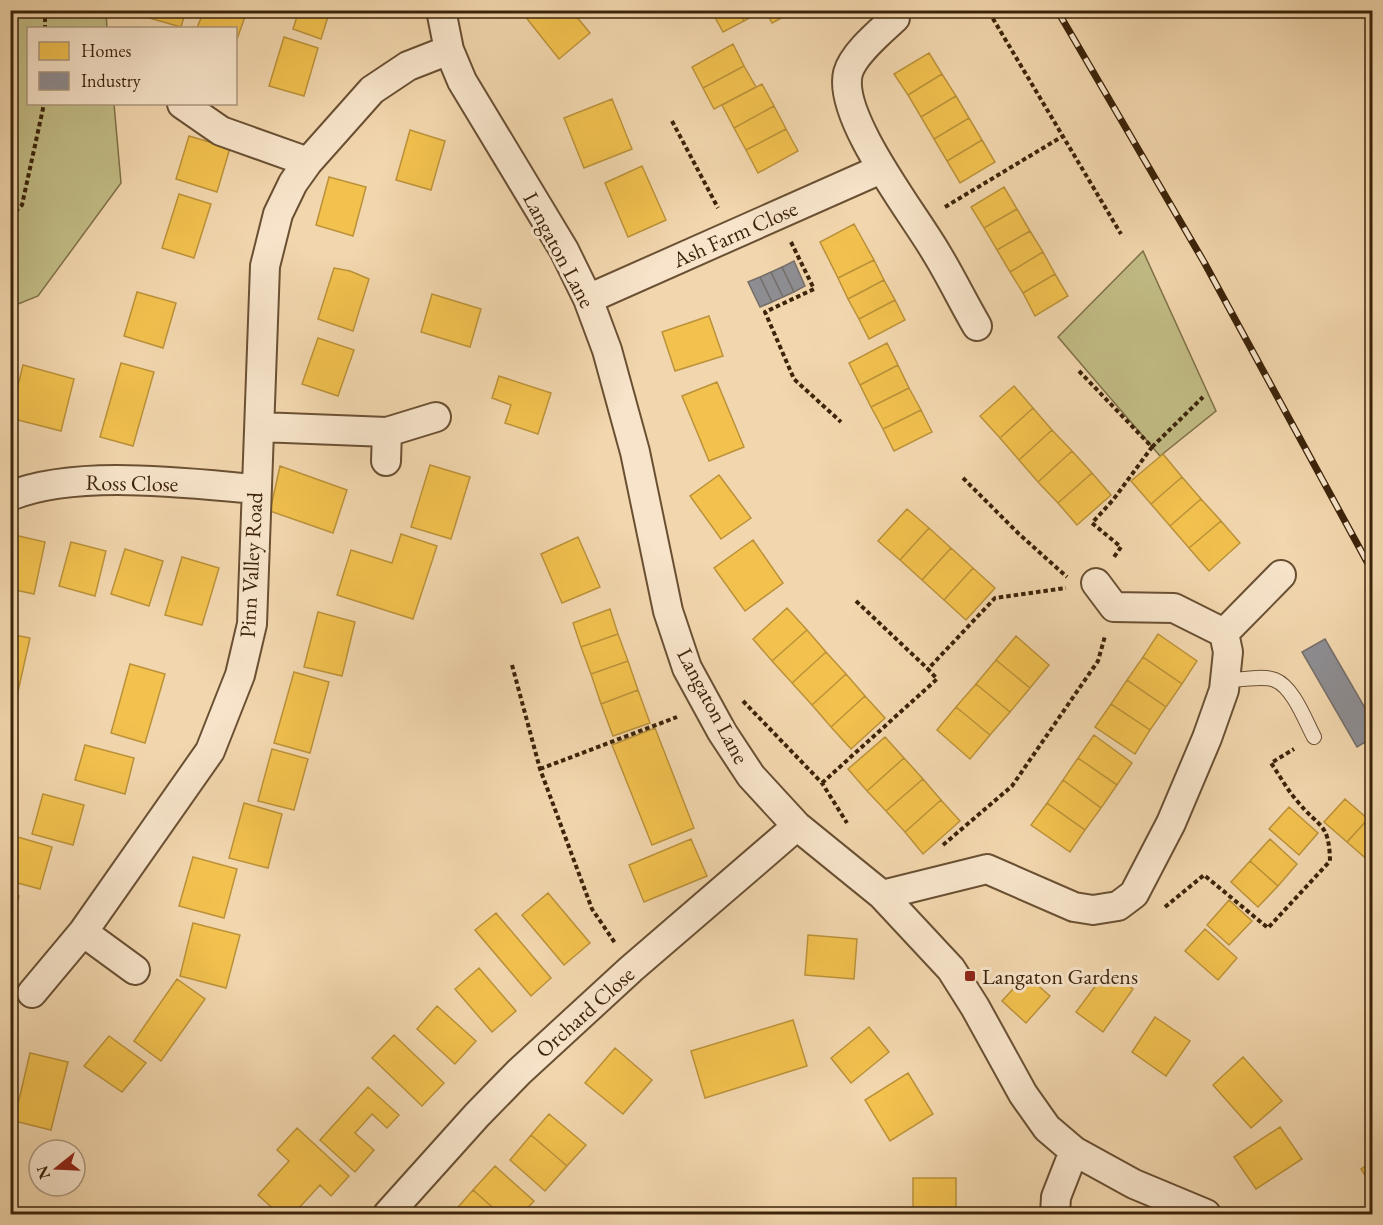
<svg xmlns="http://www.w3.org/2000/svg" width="1383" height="1225" viewBox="0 0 1383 1225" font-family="'EB Garamond',serif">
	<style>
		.green { fill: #c2bc85; stroke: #7f7048; stroke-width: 1.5 }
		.homes { fill: #f2c14e; stroke: #bb923a; stroke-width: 1.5 }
		.industry { fill: #8d8d92; stroke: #756e69; stroke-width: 1.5 }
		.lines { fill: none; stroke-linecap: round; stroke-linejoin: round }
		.lane-casing { stroke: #6a5033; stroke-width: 16 }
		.street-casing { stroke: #6a5033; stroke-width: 32 }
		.path { stroke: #3c240a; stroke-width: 4; stroke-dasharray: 4.5 3; stroke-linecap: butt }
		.lane { stroke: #f7e4ca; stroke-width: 14 }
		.street { stroke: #f7e4ca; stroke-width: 28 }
		.rail-casing { stroke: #3c240a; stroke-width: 7 }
		.rail { stroke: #f7e4ca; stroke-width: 4.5; stroke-dasharray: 14; stroke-linecap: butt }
		.poi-dot { fill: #8f2418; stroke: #f7e4ca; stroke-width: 2 }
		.labels { text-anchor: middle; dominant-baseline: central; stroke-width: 6; stroke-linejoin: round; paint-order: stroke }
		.street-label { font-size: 22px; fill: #3c240a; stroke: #f7e4ca }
		.poi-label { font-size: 22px; fill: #3c240a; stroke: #f7e4ca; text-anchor: start }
	</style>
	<rect width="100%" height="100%" fill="#f2d6ad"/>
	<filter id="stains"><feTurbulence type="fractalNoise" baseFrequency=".00333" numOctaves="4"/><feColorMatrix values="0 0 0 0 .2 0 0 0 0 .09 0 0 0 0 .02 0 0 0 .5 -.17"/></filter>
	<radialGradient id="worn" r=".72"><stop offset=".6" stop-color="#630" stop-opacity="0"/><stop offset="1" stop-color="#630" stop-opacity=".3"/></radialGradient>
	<path class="green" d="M 11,10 L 106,11 L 107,28 L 28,28 L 28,104 L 114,104 L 121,183 L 38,296 L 11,307 Z
		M 1143,251 L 1216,411 L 1160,456 L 1058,337 Z"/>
	<path class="homes" d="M 136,10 L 186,10 L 181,27 L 135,14 Z
		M 204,10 L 247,11 L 236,42 L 236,28 L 197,28 Z
		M 299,10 L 330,10 L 321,39 L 293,29 Z
		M 520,10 L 571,10 L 590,33 L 559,59 Z
		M 711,10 L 738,10 L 744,21 L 723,32 Z
		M 738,10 L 764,10 L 744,21 Z
		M 765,10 L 792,10 L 793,12 L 772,23 Z
		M 284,37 L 318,48 L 304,96 L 269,86 Z
		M 733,44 L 744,66 L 703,88 L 692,67 Z
		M 929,53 L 942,74 L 908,95 L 894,74 Z
		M 744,66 L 756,87 L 714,109 L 703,88 Z
		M 942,74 L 956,96 L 921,117 L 908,95 Z
		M 762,84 L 774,106 L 734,128 L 722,105 Z
		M 956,96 L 969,118 L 934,139 L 921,117 Z
		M 612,99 L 632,149 L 584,168 L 564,118 Z
		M 774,106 L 786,129 L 746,150 L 734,128 Z
		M 969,118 L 982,140 L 947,161 L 934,139 Z
		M 786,129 L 798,151 L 758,173 L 746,150 Z
		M 410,130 L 445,141 L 431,190 L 396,180 Z
		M 189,136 L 230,148 L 217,192 L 176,179 Z
		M 982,140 L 995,162 L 960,183 L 947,161 Z
		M 642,166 L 666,220 L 628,237 L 605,183 Z
		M 329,177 L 366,187 L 353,236 L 316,225 Z
		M 1004,187 L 1017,209 L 984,228 L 971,207 Z
		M 179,194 L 211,204 L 194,258 L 162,248 Z
		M 1017,209 L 1030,231 L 997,250 L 984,228 Z
		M 854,224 L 874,260 L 838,278 L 820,242 Z
		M 1030,231 L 1043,252 L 1010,272 L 997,250 Z
		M 1043,252 L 1055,274 L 1023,293 L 1010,272 Z
		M 874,260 L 884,280 L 848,299 L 838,278 Z
		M 334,268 L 350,271 L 369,279 L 353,331 L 318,319 Z
		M 1055,274 L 1068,296 L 1035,316 L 1023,293 Z
		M 884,280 L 895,300 L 859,319 L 848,299 Z
		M 137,292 L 176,303 L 163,348 L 124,336 Z
		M 432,294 L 481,309 L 470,347 L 421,332 Z
		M 895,300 L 905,320 L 869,339 L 859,319 Z
		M 709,316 L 723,356 L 675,371 L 662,332 Z
		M 318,338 L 354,350 L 338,396 L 302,384 Z
		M 887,343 L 898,365 L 860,385 L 849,363 Z
		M 121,363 L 154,372 L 133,446 L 100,437 Z
		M 23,365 L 74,379 L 61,431 L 10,418 Z
		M 898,365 L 909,388 L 871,407 L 860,385 Z
		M 499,376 L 551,393 L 538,434 L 505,423 L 511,405 L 492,398 Z
		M 717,382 L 744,447 L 709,461 L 682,396 Z
		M 1014,386 L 1033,408 L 1000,438 L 980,416 Z
		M 909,388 L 921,410 L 883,429 L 871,407 Z
		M 1033,408 L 1052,430 L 1019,460 L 1000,438 Z
		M 921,410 L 932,432 L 894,451 L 883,429 Z
		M 1052,430 L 1072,451 L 1038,482 L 1019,460 Z
		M 1072,451 L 1092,473 L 1058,503 L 1038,482 Z
		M 1163,454 L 1182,477 L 1151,504 L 1131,481 Z
		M 430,465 L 470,477 L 451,539 L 411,527 Z
		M 280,466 L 347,490 L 333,533 L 270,511 Z
		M 1092,473 L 1111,495 L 1077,525 L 1058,503 Z
		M 719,475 L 751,518 L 721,539 L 690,496 Z
		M 1182,477 L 1201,499 L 1170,526 L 1151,504 Z
		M 1201,499 L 1221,521 L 1189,548 L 1170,526 Z
		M 907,509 L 929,528 L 900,560 L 878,541 Z
		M 1221,521 L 1240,543 L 1209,571 L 1189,548 Z
		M 929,528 L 951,548 L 922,580 L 900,560 Z
		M 10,534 L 45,542 L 34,594 L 10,589 Z
		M 401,534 L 437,546 L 413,619 L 337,595 L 351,550 L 392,563 Z
		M 578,537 L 600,587 L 562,603 L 541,554 Z
		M 753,540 L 783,583 L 745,611 L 714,568 Z
		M 71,542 L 106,551 L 95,596 L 59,586 Z
		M 951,548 L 973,568 L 944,600 L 922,580 Z
		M 125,549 L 163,561 L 149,606 L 111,594 Z
		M 182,557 L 219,568 L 202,625 L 165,615 Z
		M 973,568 L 995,588 L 966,620 L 944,600 Z
		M 787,608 L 807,630 L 772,661 L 753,639 Z
		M 610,609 L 618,634 L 581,647 L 573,623 Z
		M 318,612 L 355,622 L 342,676 L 304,667 Z
		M 807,630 L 826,652 L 792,683 L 772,661 Z
		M 10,634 L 30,638 L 17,696 L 10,695 Z
		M 618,634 L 628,661 L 591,674 L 581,647 Z
		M 1158,634 L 1197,661 L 1182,684 L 1143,657 Z
		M 1016,636 L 1049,665 L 1030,688 L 996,660 Z
		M 826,652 L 846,674 L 812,705 L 792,683 Z
		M 1143,657 L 1182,684 L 1166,707 L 1127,680 Z
		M 996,660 L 1030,688 L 1010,712 L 976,684 Z
		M 628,661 L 638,690 L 601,704 L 591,674 Z
		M 130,664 L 165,674 L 145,743 L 111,733 Z
		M 294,672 L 329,682 L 310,753 L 274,743 Z
		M 846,674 L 865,696 L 831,727 L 812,705 Z
		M 1127,680 L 1166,707 L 1150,730 L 1111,704 Z
		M 976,684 L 1010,712 L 990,735 L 956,707 Z
		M 638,690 L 650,723 L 613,736 L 601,704 Z
		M 865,696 L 885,718 L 851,749 L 831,727 Z
		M 1111,704 L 1150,730 L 1135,754 L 1095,727 Z
		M 956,707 L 990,735 L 970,759 L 937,730 Z
		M 655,728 L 694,828 L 652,845 L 612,745 Z
		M 1094,735 L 1132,763 L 1117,785 L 1078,758 Z
		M 885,737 L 904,758 L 867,791 L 848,769 Z
		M 85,745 L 134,758 L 125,794 L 75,780 Z
		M 272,749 L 308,759 L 294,810 L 258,801 Z
		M 904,758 L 923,779 L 886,811 L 867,791 Z
		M 1078,758 L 1117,785 L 1101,808 L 1063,780 Z
		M 923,779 L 941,800 L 905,832 L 886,811 Z
		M 1063,780 L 1101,808 L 1085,830 L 1047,803 Z
		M 43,794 L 84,805 L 73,845 L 32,834 Z
		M 1345,799 L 1368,819 L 1347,842 L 1324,822 Z
		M 941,800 L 960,821 L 923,854 L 905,832 Z
		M 244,803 L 282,814 L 268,868 L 229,858 Z
		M 1047,803 L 1085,830 L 1070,852 L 1031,825 Z
		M 1289,807 L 1318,833 L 1299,855 L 1269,829 Z
		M 1368,819 L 1372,823 L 1372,860 L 1371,863 L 1347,842 Z
		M 11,835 L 52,847 L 40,889 L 10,881 Z
		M 691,839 L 707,876 L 644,902 L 629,865 Z
		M 1270,839 L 1297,864 L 1278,886 L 1250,861 Z
		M 193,857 L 237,869 L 224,918 L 179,906 Z
		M 1250,861 L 1278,886 L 1258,907 L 1231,882 Z
		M 10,893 L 19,896 L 10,928 Z
		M 548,893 L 590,943 L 564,965 L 522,915 Z
		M 1229,900 L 1252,921 L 1229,945 L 1207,925 Z
		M 496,913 L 551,978 L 531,996 L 475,930 Z
		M 193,923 L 240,935 L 226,988 L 180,976 Z
		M 1205,929 L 1237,958 L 1218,980 L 1185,951 Z
		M 808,935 L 857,939 L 854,979 L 805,975 Z
		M 479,968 L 516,1011 L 492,1032 L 455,989 Z
		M 1107,970 L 1133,989 L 1103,1032 L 1076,1012 Z
		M 1026,975 L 1050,996 L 1026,1023 L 1002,1001 Z
		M 177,979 L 205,999 L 161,1061 L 134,1041 Z
		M 437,1006 L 476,1041 L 455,1064 L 417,1029 Z
		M 1155,1017 L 1190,1041 L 1166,1076 L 1132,1052 Z
		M 793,1020 L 807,1066 L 705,1098 L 691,1051 Z
		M 869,1027 L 889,1052 L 851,1083 L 831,1058 Z
		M 394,1035 L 444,1083 L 422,1106 L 372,1058 Z
		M 109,1036 L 146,1063 L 122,1092 L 84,1066 Z
		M 615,1048 L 652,1080 L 623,1114 L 585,1083 Z
		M 30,1053 L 68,1062 L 51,1130 L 14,1121 Z
		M 1243,1057 L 1282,1101 L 1251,1128 L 1213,1085 Z
		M 908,1073 L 933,1114 L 890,1141 L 865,1100 Z
		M 368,1087 L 399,1115 L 387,1128 L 372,1114 L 355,1133 L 374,1150 L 355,1172 L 320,1140 Z
		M 549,1114 L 586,1145 L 567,1166 L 531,1135 Z
		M 1280,1127 L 1302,1159 L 1256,1189 L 1234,1157 Z
		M 297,1128 L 349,1176 L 331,1196 L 320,1185 L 298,1209 L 304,1214 L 279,1214 L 258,1195 L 289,1161 L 277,1150 Z
		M 531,1135 L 567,1166 L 545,1191 L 510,1160 Z
		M 1372,1162 L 1372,1186 L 1361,1169 Z
		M 495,1166 L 534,1201 L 522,1214 L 500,1214 L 473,1190 Z
		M 913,1178 L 956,1178 L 956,1214 L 913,1214 Z
		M 473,1190 L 500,1214 L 452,1214 Z"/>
	<path class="industry" d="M 794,261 L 805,286 L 794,292 L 782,267 Z
		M 782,267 L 794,292 L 783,297 L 771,272 Z
		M 771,272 L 783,297 L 772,302 L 760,277 Z
		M 760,277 L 772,302 L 760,307 L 748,282 Z
		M 1325,639 L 1372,720 L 1372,738 L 1357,747 L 1302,652 Z"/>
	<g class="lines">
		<g class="lane-casing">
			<path id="lane" d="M 1224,681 C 1237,680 1264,675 1275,680 C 1293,687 1305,720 1314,737"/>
		</g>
		<g class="street-casing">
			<path id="street" d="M 441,10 L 449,50 L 462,81 L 564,250 L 588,299 L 607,350 L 635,452 L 668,611 L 687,668 L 722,732 L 751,776 L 797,826 L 882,895 L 951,969 L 975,1007 L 1023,1094 L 1047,1128 L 1074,1151 L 1134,1184 L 1206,1214
				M 895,18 C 881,31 853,54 848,73 C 837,117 914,214 937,254 C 951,277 963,302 977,326
				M 182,104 L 221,131 L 308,162
				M 588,299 L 881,169
				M 260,427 L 387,432 L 386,461
				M 387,432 L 436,417
				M 10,496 C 76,469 185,483 256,489
				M 1224,633 L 1281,575
				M 882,895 L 987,869 L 1074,907 L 1093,910 L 1118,906 L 1134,894 L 1171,823 L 1207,738 L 1224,690 L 1228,652 L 1224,633 L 1174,608 L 1114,607 L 1096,583
				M 83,932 L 135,970
				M 32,993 L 83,932 L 210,751 L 240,675 L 252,624 L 265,266 L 278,214 L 293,183 L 308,162 L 372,90 L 408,66 L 449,50
				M 388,1214 L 477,1115 L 519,1072 L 631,969 L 797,826
				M 1055,1214 L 1056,1197 L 1074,1151"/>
		</g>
		<path class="path" d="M 45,10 L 45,28
			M 989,12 L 1121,234
			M 672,121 L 718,208
			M 945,207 L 1063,136
			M 10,217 L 22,205 L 44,104
			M 791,242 L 814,289 L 765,312 L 794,379 L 841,422
			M 1079,371 L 1152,447 L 1113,500 L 1092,523 L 1121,547 L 1114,557
			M 1152,447 L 1203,397
			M 963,478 L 1018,533 L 1067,577
			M 856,601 L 928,669
			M 512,665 L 540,769 L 592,909 L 615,943
			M 743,701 L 822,783 L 847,823
			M 540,769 L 677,717
			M 822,783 L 937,679 L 928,669 L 995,598 L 1066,588
			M 943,845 L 1012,786 L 1098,661 L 1105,636
			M 1165,907 L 1204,875 L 1268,928 L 1330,861 C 1329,822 1320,829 1298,802 C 1288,791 1280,776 1271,763 L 1294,749"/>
		<use href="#lane" class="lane"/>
		<use href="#street" class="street"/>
		<g class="rail-casing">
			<path id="rail" d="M 1057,10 L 1204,262 L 1372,571"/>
		</g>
		<use href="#rail" class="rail"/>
	</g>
	<rect class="poi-dot" x="964" y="970" width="12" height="12" rx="3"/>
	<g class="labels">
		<g class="street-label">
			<text transform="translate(735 234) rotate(-24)">Ash Farm Close</text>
			<text transform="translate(559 250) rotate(62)">Langaton Lane</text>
			<text transform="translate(132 483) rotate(1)">Ross Close</text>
			<text transform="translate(251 565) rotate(-87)">Pinn Valley Road</text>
			<text transform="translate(713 706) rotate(62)">Langaton Lane</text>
			<text transform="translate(585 1012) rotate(-42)">Orchard Close</text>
		</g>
		<g class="poi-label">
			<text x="982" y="976">Langaton Gardens</text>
		</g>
	</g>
	<rect width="1383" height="1225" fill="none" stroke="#f2d6ad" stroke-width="36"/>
	<rect x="12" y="12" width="1359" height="1201" fill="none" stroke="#3c240a" stroke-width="3"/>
	<rect x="18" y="18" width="1347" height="1189" fill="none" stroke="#3c240a" stroke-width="1.5"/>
	<rect x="27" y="27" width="210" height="78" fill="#f7e4ca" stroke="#ac977d" stroke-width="1.5"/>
	<rect x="39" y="42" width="30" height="18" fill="#f2c14e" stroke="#ac977d" stroke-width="1.5"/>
	<text x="81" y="57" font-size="18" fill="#3c240a">Homes</text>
	<rect x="39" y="72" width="30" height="18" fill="#8d8d92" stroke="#ac977d" stroke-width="1.5"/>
	<text x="81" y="87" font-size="18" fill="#3c240a">Industry</text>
	<g transform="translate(57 1168) rotate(252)"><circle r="28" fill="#f7e4ca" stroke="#ac977d" stroke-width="1.5"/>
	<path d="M0-4.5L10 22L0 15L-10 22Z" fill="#8f2418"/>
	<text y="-9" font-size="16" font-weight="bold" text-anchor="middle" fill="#3c240a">N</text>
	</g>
	<rect width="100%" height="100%" filter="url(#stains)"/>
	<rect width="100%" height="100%" fill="url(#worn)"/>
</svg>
